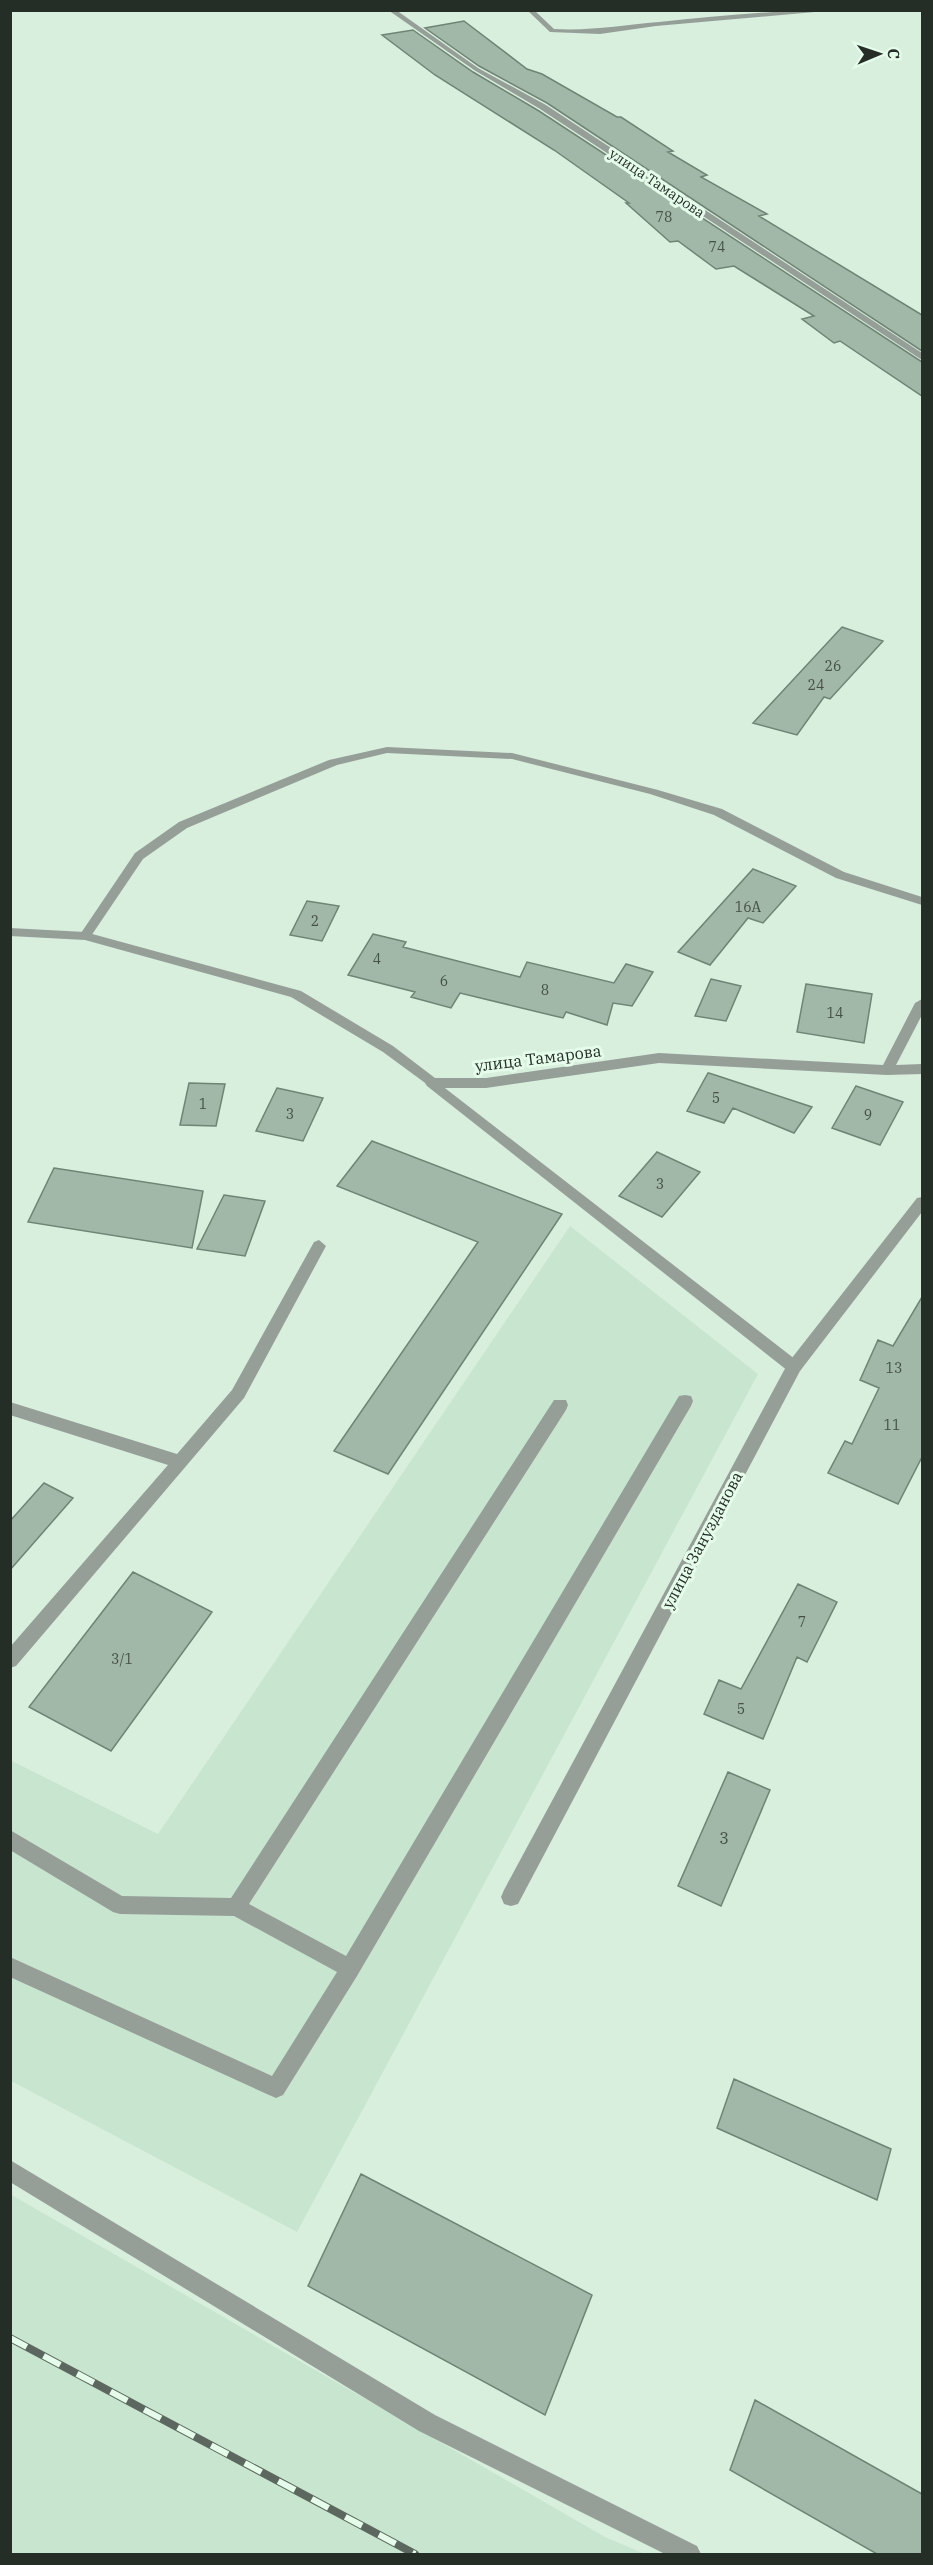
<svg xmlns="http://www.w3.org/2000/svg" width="933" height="2565" viewBox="0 0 933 2565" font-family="'IBM Plex Serif',serif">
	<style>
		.built { fill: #c8e5cf }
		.building { fill: #a1b7a7; stroke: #6f8474; stroke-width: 1.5 }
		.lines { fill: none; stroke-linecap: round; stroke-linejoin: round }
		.lane { fill: #959f98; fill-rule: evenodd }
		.street { fill: #959f98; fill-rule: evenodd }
		.rail-casing { stroke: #5c685f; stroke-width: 8 }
		.rail { stroke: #e5fcea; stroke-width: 6; stroke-dasharray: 19; stroke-linecap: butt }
		.labels { text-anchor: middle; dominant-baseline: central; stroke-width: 6; stroke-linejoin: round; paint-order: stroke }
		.far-street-label { font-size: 14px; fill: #252d27; stroke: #e5fcea }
		.number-label { font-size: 14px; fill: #445047 }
		.street-label { font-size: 16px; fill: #252d27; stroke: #e5fcea }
		.near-number-label { font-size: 16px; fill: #445047 }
	</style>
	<rect width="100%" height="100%" fill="#d8efdd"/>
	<path class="built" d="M 570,1226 L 758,1374 L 297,2232 L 11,2081 L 10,1760 L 158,1834 Z
		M 10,2194 L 605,2537 L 645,2554 L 11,2554 Z"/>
	<path class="building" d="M 464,21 L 527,69 L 542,74 L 617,117 L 621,117 L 673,151 L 668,152 L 707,175 L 701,177 L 767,214 L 759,216 L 922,315 L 922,351 L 547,103 L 479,66 L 425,28 Z
		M 413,30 L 473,72 L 539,111 L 922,362 L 922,396 L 840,341 L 834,343 L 802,319 L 814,316 L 734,266 L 716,269 L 678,241 L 670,242 L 626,203 L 629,203 L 554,150 L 435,75 L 382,35 Z
		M 842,627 L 883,641 L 830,699 L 824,697 L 797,735 L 753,723 Z
		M 753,869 L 796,886 L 763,923 L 748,918 L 710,965 L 678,952 Z
		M 307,901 L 339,906 L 322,941 L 290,935 Z
		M 373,934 L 406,942 L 403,947 L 520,977 L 527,962 L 614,983 L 626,964 L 653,972 L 632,1006 L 613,1003 L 607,1025 L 566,1012 L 563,1018 L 460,993 L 451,1008 L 411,997 L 415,992 L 348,975 Z
		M 711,979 L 741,986 L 726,1021 L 695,1016 Z
		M 806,984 L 872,994 L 864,1043 L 797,1032 Z
		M 708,1073 L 709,1073 L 812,1107 L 794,1133 L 733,1108 L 724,1123 L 687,1111 Z
		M 189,1083 L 225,1084 L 216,1126 L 180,1125 Z
		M 856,1086 L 903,1102 L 880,1145 L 832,1128 Z
		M 277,1088 L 323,1098 L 303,1141 L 256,1131 Z
		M 372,1141 L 562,1214 L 388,1474 L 334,1451 L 478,1242 L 337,1186 Z
		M 657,1152 L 700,1172 L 662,1217 L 619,1196 Z
		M 54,1168 L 203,1191 L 192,1248 L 28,1222 Z
		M 224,1195 L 265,1201 L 245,1256 L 197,1249 Z
		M 922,1297 L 922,1457 L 898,1504 L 828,1473 L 845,1441 L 852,1444 L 879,1388 L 860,1380 L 878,1340 L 893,1346 Z
		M 44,1483 L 73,1498 L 10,1570 L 10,1521 Z
		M 133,1572 L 212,1612 L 111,1751 L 29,1707 Z
		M 798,1584 L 837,1602 L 807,1662 L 797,1657 L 763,1739 L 704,1714 L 719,1680 L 741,1689 Z
		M 728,1772 L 770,1790 L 721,1906 L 678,1886 Z
		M 734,2079 L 891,2149 L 877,2200 L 717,2128 Z
		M 361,2174 L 592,2295 L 545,2415 L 308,2286 Z
		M 755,2400 L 922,2494 L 922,2554 L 877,2554 L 730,2470 Z"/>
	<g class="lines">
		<path class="lane" d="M 387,747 L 512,753 L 658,790 L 722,809 L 844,872 L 922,897 L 922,905 L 836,878 L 714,815 L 650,794 L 512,759 L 387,753 L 337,765 L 187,828 L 143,859 L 89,939 L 85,940 L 79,936 L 135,853 L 179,822 L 329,760 Z
			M 432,1078 L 800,1363 L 802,1367 L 800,1371 L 788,1371 L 427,1086 L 425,1083 L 427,1080 Z
			M 319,1240 L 326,1246 L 244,1398 L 16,1666 L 10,1668 L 10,1647 L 168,1465 L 10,1415 L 10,1402 L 177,1454 L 232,1390 L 314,1242 Z
			M 685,1395 L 691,1396 L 693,1401 L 691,1406 L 357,1976 L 283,2095 L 276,2098 L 269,2095 L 10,1977 L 10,1957 L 272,2076 L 337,1972 L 234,1916 L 120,1914 L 113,1912 L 10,1850 L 10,1830 L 122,1896 L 231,1898 L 554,1400 L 566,1400 L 568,1405 L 566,1410 L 249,1904 L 346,1956 L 679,1396 Z"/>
		<path class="street" d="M 388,10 L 396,10 L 478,68 L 546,105 L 922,353 L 922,360 L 540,109 L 474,70 Z
			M 527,10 L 534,10 L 554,29 C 592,31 622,25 659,22 C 718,16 778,10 837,10 L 656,26 L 600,34 L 550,32 Z
			M 10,928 L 85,932 L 301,991 L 393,1046 L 435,1078 L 486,1078 L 659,1053 L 883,1065 L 915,1003 L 922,999 L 922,1015 L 896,1065 L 922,1064 L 922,1074 L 887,1075 L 659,1063 L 486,1088 L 432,1088 L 383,1052 L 291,997 L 85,940 L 10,936 Z
			M 922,1197 L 922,1212 L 800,1371 L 518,1904 L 511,1906 L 504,1904 L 501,1897 L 504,1890 L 788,1363 L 917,1198 Z
			M 10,2160 L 435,2415 L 697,2546 L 701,2554 L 665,2554 L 419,2431 L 10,2182 Z"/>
		<g class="rail-casing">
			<path id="rail" d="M 10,2338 L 415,2554"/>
		</g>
		<use href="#rail" class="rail"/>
	</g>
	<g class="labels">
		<g class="far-street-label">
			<text transform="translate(657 183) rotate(34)">улица Тамарова</text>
		</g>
		<g class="number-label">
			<text x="664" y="217">78</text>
			<text x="717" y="247">74</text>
			<text x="833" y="666">26</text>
			<text x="816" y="685">24</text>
			<text x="748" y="907">16А</text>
			<text x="315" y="921">2</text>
			<text x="377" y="959">4</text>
			<text x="444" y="981">6</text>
			<text x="545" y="990">8</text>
			<text x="835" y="1013">14</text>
			<text x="716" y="1098">5</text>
			<text x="203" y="1104">1</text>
			<text x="290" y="1114">3</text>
			<text x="868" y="1115">9</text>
			<text x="660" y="1184">3</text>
			<text x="894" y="1368">13</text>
			<text x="892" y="1425">11</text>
			<text x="802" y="1622">7</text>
			<text x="122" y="1659">3/1</text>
			<text x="741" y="1709">5</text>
		</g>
		<g class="street-label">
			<text transform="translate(538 1058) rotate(-7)">улица Тамарова</text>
			<text transform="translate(702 1540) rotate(-62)">улица Занузданова</text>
		</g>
		<g class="near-number-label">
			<text x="724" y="1838">3</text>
		</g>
	</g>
	<rect width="933" height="2565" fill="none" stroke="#252d27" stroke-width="24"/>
	<g transform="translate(879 54) rotate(88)" stroke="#e5fcea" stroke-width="4.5" paint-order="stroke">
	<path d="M0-4.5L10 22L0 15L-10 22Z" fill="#252d27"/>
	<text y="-9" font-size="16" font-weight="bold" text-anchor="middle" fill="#252d27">С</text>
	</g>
</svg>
